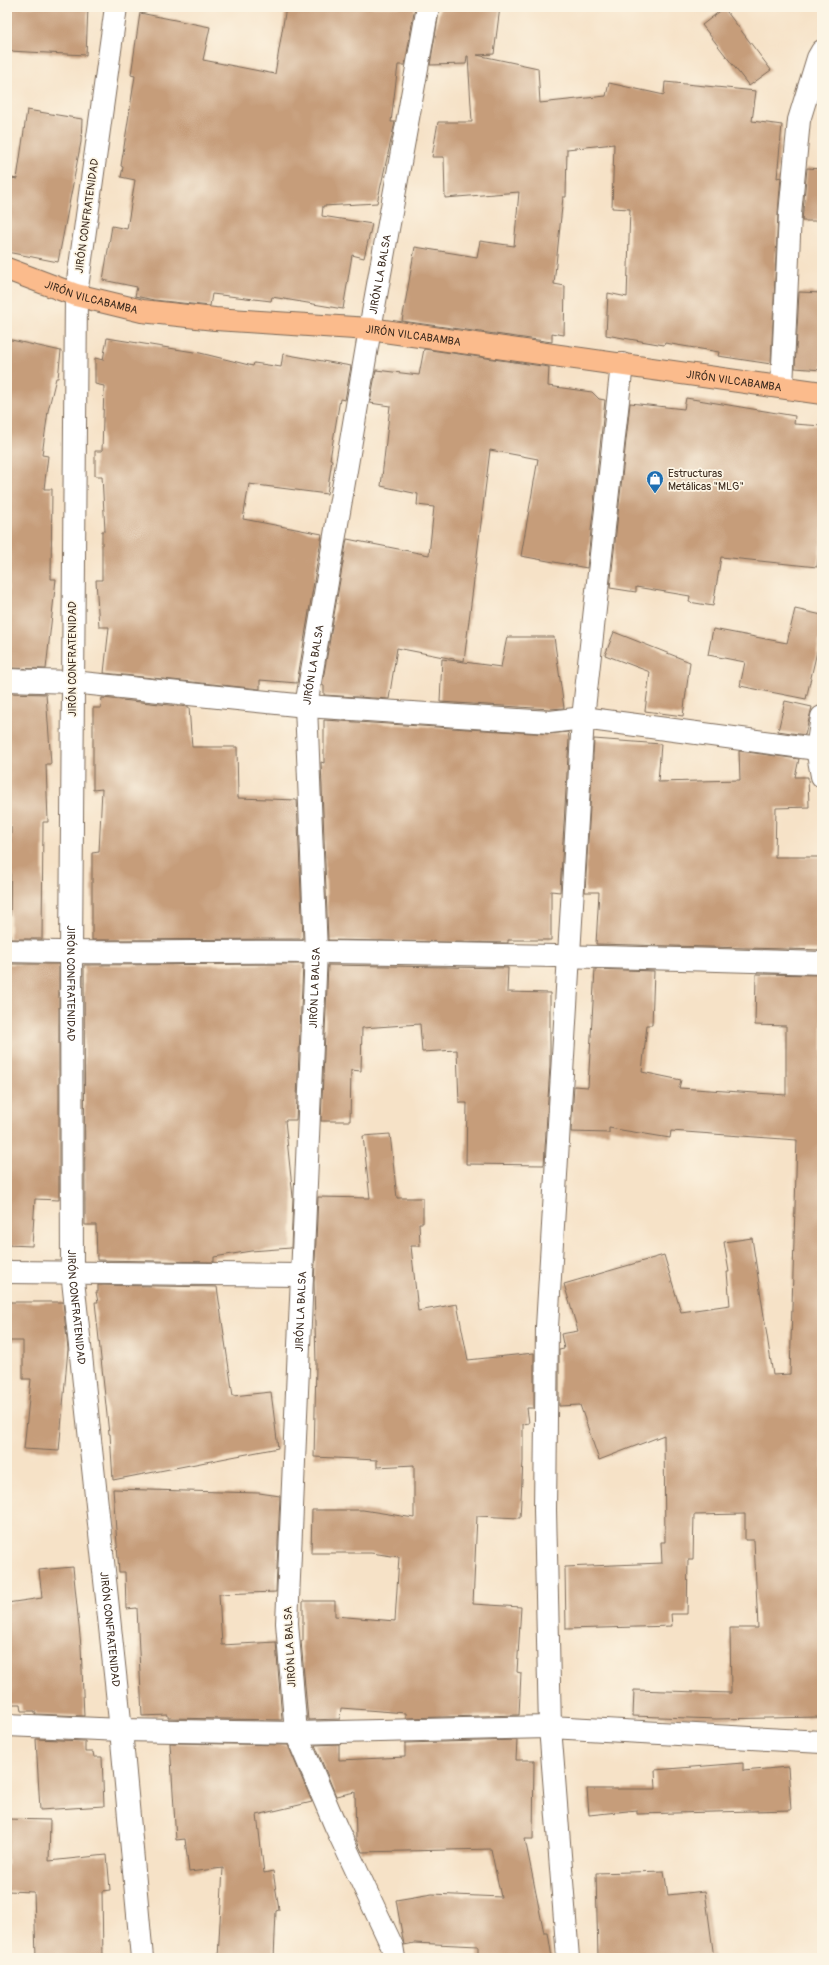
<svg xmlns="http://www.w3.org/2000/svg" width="829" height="1965" viewBox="0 0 829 1965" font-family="Pangolin,sans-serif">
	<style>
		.building { fill: #c69d7a }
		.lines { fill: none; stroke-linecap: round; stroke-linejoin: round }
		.minor-casing { stroke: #7c6a59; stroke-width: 24 }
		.major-casing { stroke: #7c6a59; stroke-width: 24 }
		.minor { stroke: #fff; stroke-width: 22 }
		.major { stroke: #fbbb8c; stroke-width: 22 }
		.labels { text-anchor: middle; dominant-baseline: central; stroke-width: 3.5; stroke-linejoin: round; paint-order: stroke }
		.street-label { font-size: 11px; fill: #3b2a1e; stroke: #fcf5e5 }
		.poi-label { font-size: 11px; fill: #3b2a1e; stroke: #fcf5e5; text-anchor: start }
	</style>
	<rect width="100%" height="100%" fill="#fcf5e5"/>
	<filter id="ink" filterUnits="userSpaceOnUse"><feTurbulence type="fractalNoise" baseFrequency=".025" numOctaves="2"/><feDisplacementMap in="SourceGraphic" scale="8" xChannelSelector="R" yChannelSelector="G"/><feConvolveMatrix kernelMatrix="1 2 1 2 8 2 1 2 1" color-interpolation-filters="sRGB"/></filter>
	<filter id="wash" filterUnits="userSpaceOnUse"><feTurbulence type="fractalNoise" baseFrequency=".012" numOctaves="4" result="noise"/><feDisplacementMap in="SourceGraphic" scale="16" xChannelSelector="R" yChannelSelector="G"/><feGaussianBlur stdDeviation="0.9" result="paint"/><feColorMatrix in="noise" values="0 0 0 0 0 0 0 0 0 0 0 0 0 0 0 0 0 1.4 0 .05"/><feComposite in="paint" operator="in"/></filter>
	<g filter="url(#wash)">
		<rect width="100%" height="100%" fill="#f6e2c7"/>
		<g id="blocks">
			<path class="building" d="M 11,7 L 88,7 L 86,55 L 9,51 Z
				M 286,7 L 415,7 L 405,65 L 398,65 L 391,122 L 395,122 L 377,203 L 323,206 L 322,216 L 372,224 L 364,258 L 352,255 L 343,309 L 272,297 L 271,301 L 212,294 L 210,306 L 154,300 L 135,296 L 137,287 L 103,280 L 112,226 L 127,229 L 135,180 L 121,177 L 123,167 L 121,166 L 135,76 L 131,75 L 140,13 L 210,27 L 203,60 L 275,74 Z
				M 440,7 L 500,7 L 494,54 L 477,55 L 538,68 L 540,103 L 606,96 L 609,83 L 664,95 L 665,82 L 756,91 L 752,121 L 782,125 L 777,178 L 781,177 L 778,213 L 771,364 L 718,356 L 719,352 L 665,343 L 664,345 L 606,335 L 608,293 L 627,297 L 630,209 L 612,208 L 614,144 L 567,149 L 566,197 L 563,197 L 554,284 L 565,286 L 564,335 L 552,333 L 552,342 L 402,321 L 415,247 L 477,257 L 480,241 L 514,246 L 519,192 L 445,198 L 444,157 L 432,157 L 438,122 L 472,122 L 468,56 L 467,56 L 466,64 L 430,65 Z
				M 724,8 L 771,70 L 749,86 L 702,25 Z
				M 27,110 L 82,119 L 81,142 L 58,262 L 7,252 L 7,202 L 12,178 L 17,179 Z
				M 807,168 L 822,169 L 822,221 L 802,221 Z
				M 799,292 L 822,293 L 822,370 L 795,368 Z
				M 107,338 L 200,353 L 253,366 L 254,363 L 281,367 L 283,354 L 351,366 L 345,400 L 340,399 L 330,459 L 332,460 L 327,494 L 249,484 L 243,519 L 322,534 L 297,683 L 260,680 L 260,689 L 104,673 L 109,627 L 99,627 L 96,580 L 102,580 L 102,531 L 105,531 L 102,476 L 95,476 L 95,451 L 102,451 L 104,386 L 95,384 L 95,358 L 103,360 Z
				M 7,339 L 61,351 L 58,378 L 56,378 L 48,411 L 42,455 L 48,456 L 44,489 L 52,489 L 51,579 L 56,579 L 46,669 L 7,668 L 9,545 L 7,545 Z
				M 424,349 L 549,367 L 548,386 L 592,392 L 599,399 L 605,400 L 587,568 L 521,556 L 538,459 L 490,450 L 464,661 L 397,648 L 389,699 L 324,695 L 324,686 L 322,685 L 347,539 L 429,555 L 434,507 L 417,505 L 418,494 L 381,486 L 390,406 L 370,403 L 376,370 L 419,375 Z
				M 686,398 L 795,416 L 794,424 L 822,426 L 822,536 L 817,567 L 721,557 L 713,606 L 689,602 L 690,596 L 636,587 L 636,592 L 610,588 L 630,403 L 684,409 Z
				M 795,609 L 822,615 L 822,630 L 806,699 L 740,686 L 745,662 L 708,655 L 713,629 L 787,643 Z
				M 614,632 L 690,662 L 683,716 L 645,711 L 650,672 L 605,655 Z
				M 507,637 L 554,637 L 564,708 L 550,709 L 440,702 L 442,659 L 501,667 Z
				M 7,693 L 46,694 L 51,764 L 46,764 L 48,822 L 43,822 L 42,939 L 10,939 L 11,827 L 7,827 Z
				M 102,698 L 189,707 L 192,747 L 237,747 L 238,798 L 297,800 L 303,939 L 92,940 L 92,853 L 99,852 L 102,789 L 93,790 L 93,708 L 101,708 Z
				M 785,701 L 812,707 L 805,735 L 778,731 Z
				M 324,720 L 549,734 L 568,732 L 569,739 L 560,892 L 551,891 L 551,940 L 508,940 L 508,943 L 328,940 L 321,762 L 324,763 Z
				M 594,739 L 661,744 L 658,782 L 740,780 L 739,751 L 799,759 L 795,777 L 808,777 L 809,807 L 776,808 L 775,857 L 822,857 L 822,950 L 596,944 L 599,892 L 585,892 Z
				M 7,964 L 59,964 L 59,1200 L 35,1199 L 32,1246 L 7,1245 Z
				M 303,964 L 296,1120 L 285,1120 L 293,1197 L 291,1248 L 251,1251 L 214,1257 L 214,1262 L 97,1260 L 96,1225 L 85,1225 L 84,965 Z
				M 328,965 L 508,968 L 507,992 L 550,993 L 550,1066 L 544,1165 L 466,1164 L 467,1103 L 459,1103 L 457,1050 L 422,1052 L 420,1024 L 362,1028 L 361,1071 L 351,1070 L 350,1121 L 321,1121 Z
				M 595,969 L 654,971 L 652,1025 L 647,1025 L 642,1072 L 681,1080 L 679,1088 L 786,1095 L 786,1026 L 755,1025 L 756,974 L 822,975 L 822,1717 L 716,1719 L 633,1716 L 634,1690 L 731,1693 L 730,1628 L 758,1628 L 754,1540 L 745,1540 L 745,1514 L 694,1515 L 693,1560 L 688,1560 L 687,1614 L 671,1614 L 672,1626 L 566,1629 L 565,1567 L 662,1563 L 661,1542 L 665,1542 L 664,1435 L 599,1460 L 580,1405 L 559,1406 L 559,1350 L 564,1349 L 561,1334 L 578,1331 L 564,1284 L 664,1255 L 681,1312 L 730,1305 L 727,1272 L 729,1272 L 724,1242 L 752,1238 L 773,1375 L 790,1374 L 797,1140 L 671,1131 L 670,1138 L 609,1128 L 609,1133 L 571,1132 L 574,1086 L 588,1087 Z
				M 390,1134 L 397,1198 L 423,1198 L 423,1223 L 419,1223 L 420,1246 L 411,1246 L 418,1311 L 457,1304 L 468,1360 L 534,1353 L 534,1408 L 527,1408 L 529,1423 L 523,1424 L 523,1461 L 520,1518 L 477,1516 L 473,1604 L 521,1607 L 517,1672 L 521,1673 L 519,1715 L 406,1718 L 406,1713 L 341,1708 L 340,1719 L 308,1720 L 301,1641 L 303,1641 L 303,1601 L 335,1601 L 335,1616 L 395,1621 L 399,1557 L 371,1553 L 311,1553 L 312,1510 L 363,1510 L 414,1518 L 414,1465 L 377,1467 L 377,1460 L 314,1457 L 316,1364 L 314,1283 L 318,1197 L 370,1198 L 363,1136 Z
				M 98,1285 L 217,1287 L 233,1396 L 271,1392 L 278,1448 L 113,1480 L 110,1434 L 109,1434 L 95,1302 L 98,1302 L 96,1292 L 98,1292 Z
				M 7,1302 L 63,1302 L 68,1349 L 59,1451 L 24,1449 L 31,1379 L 23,1379 L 23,1341 L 7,1341 Z
				M 113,1489 L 259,1493 L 280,1496 L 276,1592 L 219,1594 L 222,1645 L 276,1642 L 282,1720 L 168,1718 L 168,1715 L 142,1716 L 137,1608 L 126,1609 L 125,1572 L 119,1572 Z
				M 73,1567 L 81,1646 L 84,1716 L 35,1714 L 35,1711 L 22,1711 L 21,1704 L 7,1704 L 7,1603 L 42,1598 L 39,1570 Z
				M 36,1739 L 85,1741 L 85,1752 L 93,1752 L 94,1757 L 102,1757 L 104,1806 L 40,1810 Z
				M 517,1740 L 516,1760 L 534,1760 L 533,1839 L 525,1839 L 544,1933 L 548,1933 L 552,1958 L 478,1958 L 478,1946 L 414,1943 L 404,1945 L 396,1900 L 432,1894 L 501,1897 L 491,1849 L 362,1852 L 356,1839 L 355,1792 L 336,1796 L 315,1745 L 339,1744 L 339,1760 L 405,1757 L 405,1743 Z
				M 170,1743 L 288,1745 L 312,1802 L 257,1815 L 264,1873 L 273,1871 L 279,1910 L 276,1911 L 274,1958 L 218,1958 L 223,1868 L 189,1872 L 185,1839 L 176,1840 Z
				M 743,1763 L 743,1771 L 788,1767 L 791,1810 L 637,1814 L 637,1810 L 589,1815 L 587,1789 L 656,1789 L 655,1770 Z
				M 7,1819 L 50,1820 L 49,1861 L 107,1855 L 110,1890 L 102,1891 L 103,1958 L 36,1958 L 34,1892 L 7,1891 Z
				M 664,1871 L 668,1895 L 705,1891 L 714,1958 L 598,1958 L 596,1873 Z"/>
		</g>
	</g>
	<g filter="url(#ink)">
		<use href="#blocks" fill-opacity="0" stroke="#7c6a59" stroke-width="1"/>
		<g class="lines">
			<g class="minor-casing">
				<g id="minor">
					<path id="s1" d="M 116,7 L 76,295 L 71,953 L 72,1271 L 121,1730 L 142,1958"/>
					<path d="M 782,387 L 790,214 L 799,120 L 818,58 L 822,51"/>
					<path d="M 7,680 L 72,682 L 306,706 L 550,722 L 583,718 L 817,749"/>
					<path d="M 822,717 L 817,749 L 822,776"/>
					<path d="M 7,951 C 111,954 215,951 318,952 C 486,954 654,958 822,963"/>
					<path d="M 7,1272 L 301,1275"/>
					<path d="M 7,1725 L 121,1730 L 296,1733 L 550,1727 L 822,1742"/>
					<path id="s2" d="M 394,1958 L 392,1946 L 336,1827 L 296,1733 L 287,1623 L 316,952 L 306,706 L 370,329 L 428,7"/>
					<path d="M 568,1958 L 550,1727 L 545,1510 L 547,1327 L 583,718 L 622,364"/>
				</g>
			</g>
			<g class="major-casing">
				<g id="major">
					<path id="s3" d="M 7,269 L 76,295 L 142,311 L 215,319 L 370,329 L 822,393"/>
				</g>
			</g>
			<use href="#minor" class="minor"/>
			<use href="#major" class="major"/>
		</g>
	</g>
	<defs>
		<g id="shop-pin" transform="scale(0.9)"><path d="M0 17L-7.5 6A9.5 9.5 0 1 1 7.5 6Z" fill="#1f6fb2" stroke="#fcf5e5"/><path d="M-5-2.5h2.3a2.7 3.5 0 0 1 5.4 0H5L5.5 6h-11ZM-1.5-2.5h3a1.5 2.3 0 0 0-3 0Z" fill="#fff"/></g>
	</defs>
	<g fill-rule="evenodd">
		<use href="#shop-pin" x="655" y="479"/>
	</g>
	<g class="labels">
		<g class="street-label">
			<text transform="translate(87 216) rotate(-82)">JIRÓN CONFRATENIDAD</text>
			<text stroke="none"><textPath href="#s2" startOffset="1712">JIRÓN LA BALSA</textPath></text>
			<text stroke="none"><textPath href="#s3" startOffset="89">JIRÓN VILCABAMBA</textPath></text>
			<text stroke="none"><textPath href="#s3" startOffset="414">JIRÓN VILCABAMBA</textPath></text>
			<text stroke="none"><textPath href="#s3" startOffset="738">JIRÓN VILCABAMBA</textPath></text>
			<text transform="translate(72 659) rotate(-90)">JIRÓN CONFRATENIDAD</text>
			<text stroke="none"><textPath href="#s2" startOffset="1316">JIRÓN LA BALSA</textPath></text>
			<text stroke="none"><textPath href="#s1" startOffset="979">JIRÓN CONFRATENIDAD</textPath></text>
			<text stroke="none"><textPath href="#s2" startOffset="992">JIRÓN LA BALSA</textPath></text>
			<text stroke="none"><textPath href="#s1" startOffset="1303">JIRÓN CONFRATENIDAD</textPath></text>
			<text stroke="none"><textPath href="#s2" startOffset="668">JIRÓN LA BALSA</textPath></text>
			<text stroke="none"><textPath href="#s1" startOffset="1627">JIRÓN CONFRATENIDAD</textPath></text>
			<text transform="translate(290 1647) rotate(-93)">JIRÓN LA BALSA</text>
		</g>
		<g class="poi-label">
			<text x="668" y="473">Estructuras<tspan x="668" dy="13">Metálicas "MLG"</tspan></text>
		</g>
	</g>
	<rect width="829" height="1965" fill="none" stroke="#fcf5e5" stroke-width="24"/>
</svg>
